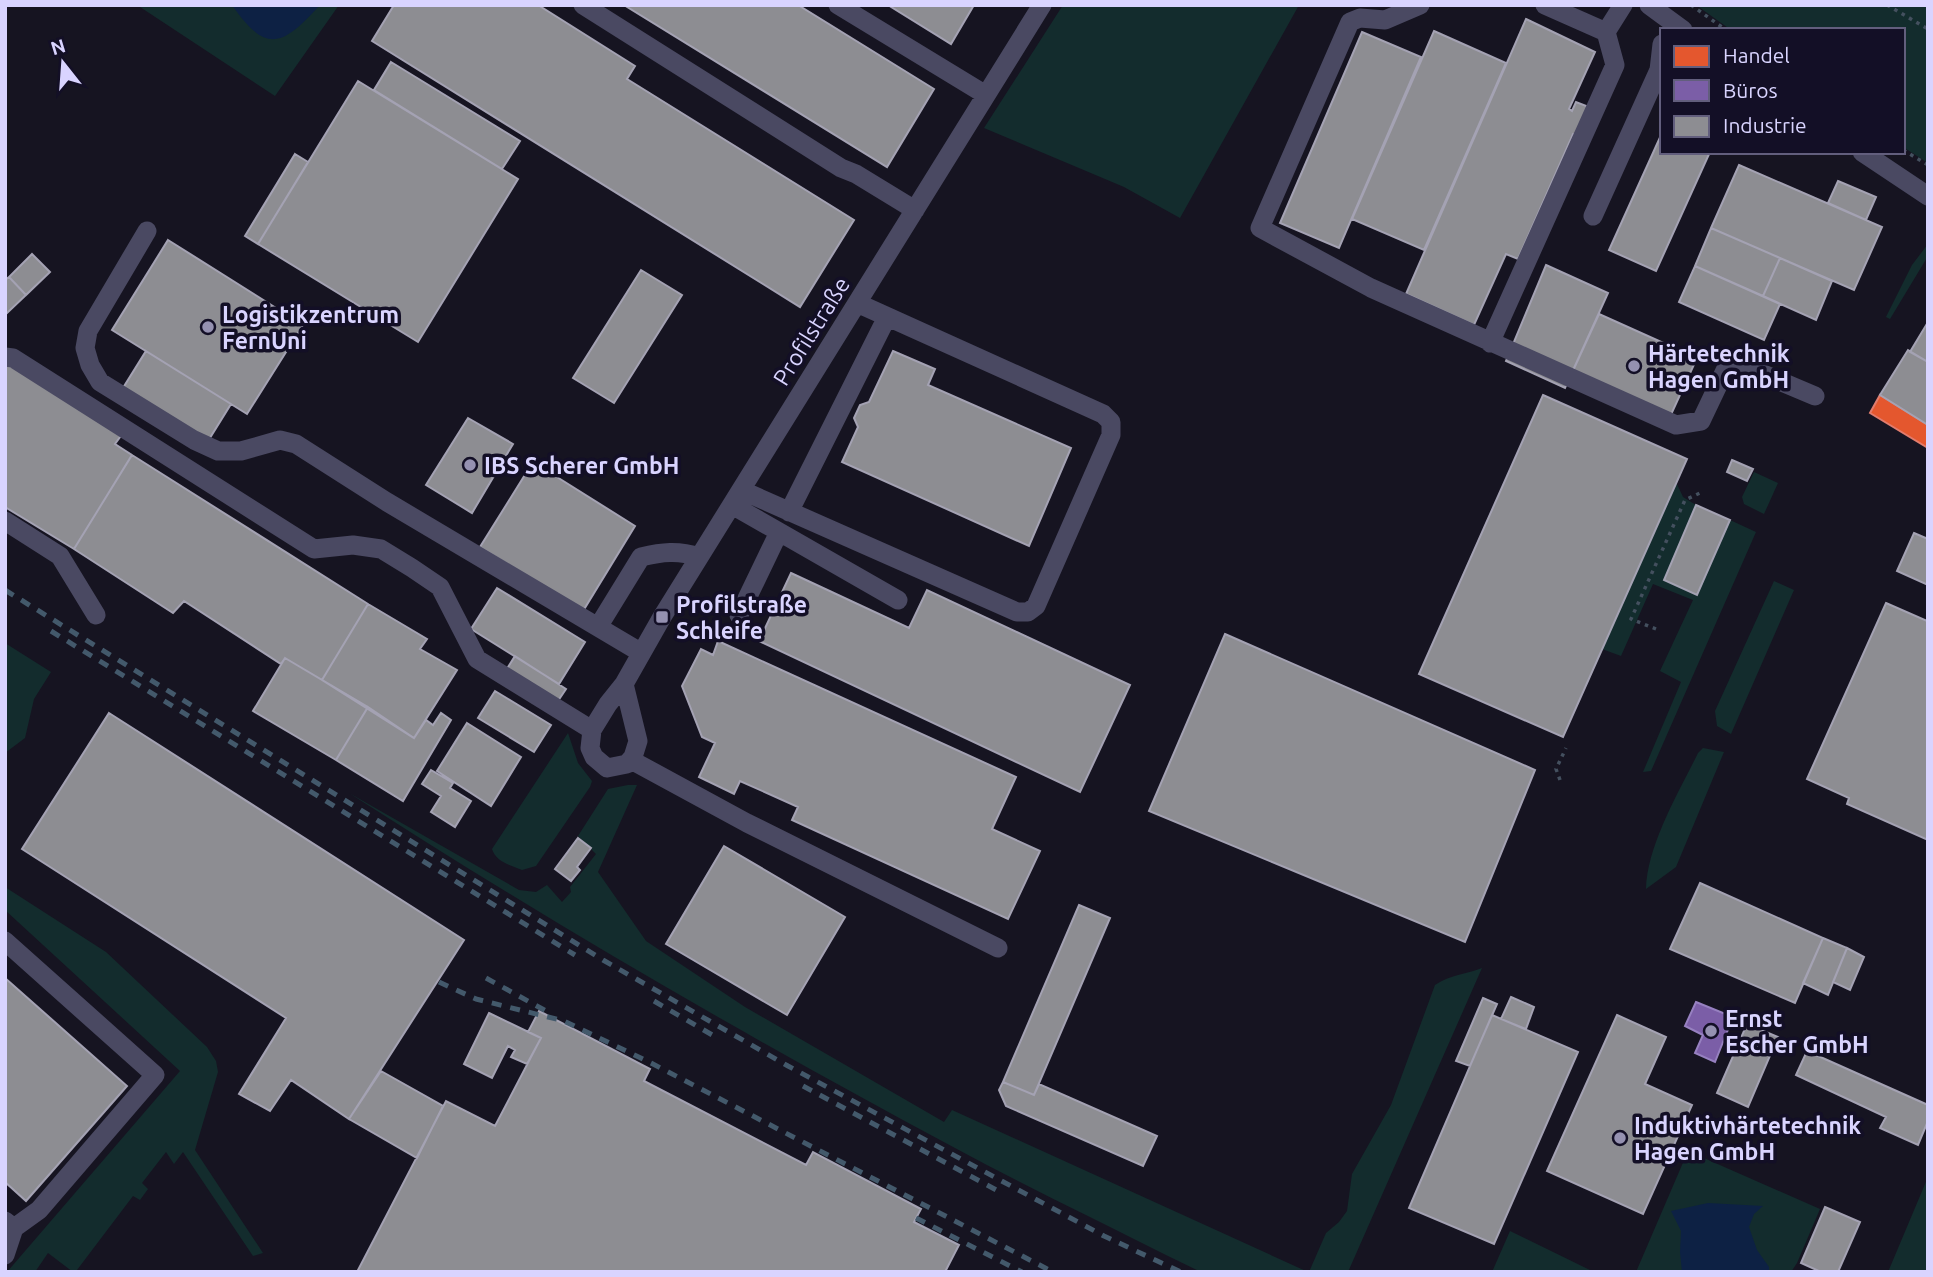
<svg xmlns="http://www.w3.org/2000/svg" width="1933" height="1277" viewBox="0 0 1933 1277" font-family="Ubuntu,sans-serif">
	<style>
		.green { fill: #132c2d }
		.water { fill: #0d2144 }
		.shops { fill: #e4572e; stroke: #e17c6d; stroke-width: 2 }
		.offices { fill: #7b5ea7; stroke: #9781c1; stroke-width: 2 }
		.industry { fill: #8d8d92; stroke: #a4a2b3; stroke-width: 2 }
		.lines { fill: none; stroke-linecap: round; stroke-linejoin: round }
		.path { stroke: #44505f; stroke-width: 3.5; stroke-dasharray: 3.5 5; stroke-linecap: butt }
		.minor { stroke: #4a4962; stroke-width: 19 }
		.rail { stroke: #43596b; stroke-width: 5; stroke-dasharray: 10 9; stroke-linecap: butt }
		.poi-dot { fill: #9591b1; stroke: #130f26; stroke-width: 2.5 }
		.labels { text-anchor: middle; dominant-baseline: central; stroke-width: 7; stroke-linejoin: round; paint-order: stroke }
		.poi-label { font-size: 23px; font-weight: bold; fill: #d9d4ff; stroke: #130f26; text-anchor: start }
		.street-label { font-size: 23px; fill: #d9d4ff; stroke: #130f26 }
	</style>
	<rect width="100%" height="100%" fill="#161421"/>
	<path class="green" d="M 137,5 L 339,5 L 275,96 Z
		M 1063,5 L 1299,5 L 1180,218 L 1124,187 L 984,128 Z
		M 1696,5 L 1928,5 L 1928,163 L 1903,147 L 1903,30 L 1731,30 Z
		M 1928,244 L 1928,256 L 1890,319 L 1886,317 L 1912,265 Z
		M 1754,472 L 1778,483 L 1764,514 L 1744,504 L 1742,497 Z
		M 1676,482 L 1683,497 L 1696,505 L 1664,580 L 1697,594 L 1730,520 L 1756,532 L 1651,771 L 1643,772 L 1681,682 L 1660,671 L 1693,600 L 1653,584 L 1621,656 L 1602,649 Z
		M 1774,581 L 1794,590 L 1731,734 L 1717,726 L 1715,711 Z
		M 5,643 L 51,672 L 34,699 L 25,738 L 5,753 Z
		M 568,733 L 578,763 L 592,781 L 590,787 L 536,866 L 522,870 C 510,865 496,862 492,849 Z
		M 1703,748 L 1724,752 L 1676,867 L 1646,889 C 1647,845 1679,792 1698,753 Z
		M 628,785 L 637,785 L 598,872 L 646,941 L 745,1007 L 944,1122 L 952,1110 L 1308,1272 L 1201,1272 L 1168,1256 C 1097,1220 1025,1186 955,1148 C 749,1038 546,920 349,793 L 519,890 L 536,892 L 547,885 L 562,902 L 571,892 L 570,887 L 596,854 L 578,836 L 608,789 Z
		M 5,887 L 106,952 L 207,1047 L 216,1061 L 218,1072 L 195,1150 L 263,1253 L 253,1256 L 183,1152 L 174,1164 L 166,1152 L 142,1183 L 148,1189 L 140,1200 L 133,1196 L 77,1270 L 79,1272 L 73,1272 L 48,1253 L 35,1272 L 7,1272 L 180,1071 L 5,910 Z
		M 1482,968 L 1348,1272 L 1309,1272 L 1326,1233 L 1339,1222 L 1347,1211 L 1352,1174 L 1391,1105 L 1435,985 C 1451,974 1465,975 1482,968 Z
		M 1688,1151 L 1820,1209 L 1797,1263 L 1791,1272 L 1636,1272 Z
		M 1928,1177 L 1928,1272 L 1888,1272 Z
		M 1510,1231 L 1594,1272 L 1492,1272 Z"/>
	<path class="water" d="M 232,5 L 320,5 C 282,47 266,54 232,5 Z
		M 1708,1203 L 1763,1206 L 1754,1214 L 1749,1227 L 1757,1250 L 1769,1267 L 1769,1272 L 1682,1272 L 1680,1252 L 1681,1231 L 1671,1211 Z"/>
	<path class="shops" d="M 1880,395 L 1928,425 L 1928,448 L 1870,413 Z"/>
	<path class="offices" d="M 1696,1002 L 1733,1017 L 1715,1062 L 1695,1053 L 1703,1035 L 1685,1026 Z"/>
	<path class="industry" d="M 394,5 L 538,5 L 635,66 L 627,79 L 854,220 L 800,307 L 372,41 Z
		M 624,5 L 798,5 L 934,89 L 887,167 Z
		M 888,5 L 974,5 L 951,44 Z
		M 1526,19 L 1595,52 L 1569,109 L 1572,111 L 1576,102 L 1589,107 L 1577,136 L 1573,134 L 1518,259 L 1506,254 L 1474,325 L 1406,294 Z
		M 1434,31 L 1506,63 L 1424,250 L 1352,219 Z
		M 1362,32 L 1421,57 L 1339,248 L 1280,223 Z
		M 391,62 L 520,141 L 502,169 L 374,90 Z
		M 358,81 L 518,179 L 418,342 L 258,244 Z
		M 1662,133 L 1662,152 L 1710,152 L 1656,271 L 1609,250 Z
		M 295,154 L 308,162 L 258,244 L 245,236 Z
		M 1739,165 L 1882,227 L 1854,290 L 1711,228 Z
		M 1838,181 L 1876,197 L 1866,220 L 1828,203 Z
		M 1711,228 L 1780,258 L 1763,296 L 1695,266 Z
		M 168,240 L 303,325 L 247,414 L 112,330 Z
		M 32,254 L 50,272 L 26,295 L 9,277 Z
		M 1780,258 L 1832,281 L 1816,320 L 1763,296 Z
		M 1546,265 L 1608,293 L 1565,388 L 1506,361 Z
		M 1695,266 L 1780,304 L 1764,340 L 1679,302 Z
		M 641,270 L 682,295 L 614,403 L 573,378 Z
		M 9,277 L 26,295 L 5,315 L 5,280 Z
		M 1599,314 L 1697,358 L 1669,419 L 1571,375 Z
		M 1928,322 L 1928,362 L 1910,352 Z
		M 1908,350 L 1928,362 L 1928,425 L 1880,395 Z
		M 146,351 L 231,404 L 208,441 L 123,388 Z
		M 893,351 L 935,369 L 928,385 L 1071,448 L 1029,546 L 842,462 L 858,427 L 854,418 L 860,405 L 869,402 Z
		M 5,361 L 123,433 L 115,444 L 132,455 L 74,549 L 5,507 Z
		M 1543,395 L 1687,459 L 1563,737 L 1419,674 Z
		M 468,418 L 513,444 L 472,513 L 426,485 Z
		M 132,455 L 368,604 L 322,680 L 285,658 L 281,664 L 184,601 L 173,613 L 74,549 Z
		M 1732,460 L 1753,469 L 1747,481 L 1727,472 Z
		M 533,462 L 635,526 L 583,611 L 480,547 Z
		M 1696,505 L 1730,520 L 1697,595 L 1664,580 Z
		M 1914,533 L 1928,539 L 1928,585 L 1897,571 Z
		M 791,573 L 909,628 L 927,590 L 1130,685 L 1080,792 L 759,641 Z
		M 497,588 L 585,642 L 559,684 L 471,629 Z
		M 1886,603 L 1927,621 L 1928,619 L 1928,840 L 1847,804 L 1849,798 L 1807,779 Z
		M 368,604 L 427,639 L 420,649 L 457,670 L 414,738 L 322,680 Z
		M 1225,634 L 1535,770 L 1465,942 L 1149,811 Z
		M 718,641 L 1016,777 L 992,829 L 1040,851 L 1008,919 L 792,820 L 798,807 L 740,781 L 734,794 L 699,777 L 715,743 L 702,737 L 682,686 L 701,649 L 713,655 Z
		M 515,656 L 566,689 L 556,704 L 505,672 Z
		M 285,658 L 368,707 L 336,760 L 253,711 Z
		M 495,691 L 551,725 L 534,752 L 478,718 Z
		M 368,707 L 414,738 L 426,720 L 433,725 L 441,713 L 451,720 L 403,801 L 336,760 Z
		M 109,713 L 464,940 L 349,1119 L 291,1080 L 270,1111 L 239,1094 L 286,1018 L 22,849 Z
		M 467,723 L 521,757 L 491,806 L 437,771 Z
		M 431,770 L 453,783 L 450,788 L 471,801 L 455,827 L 431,812 L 441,796 L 422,784 Z
		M 578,838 L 591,848 L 577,867 L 580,870 L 571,881 L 555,869 Z
		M 724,846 L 845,917 L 787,1015 L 666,944 Z
		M 1700,883 L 1823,938 L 1795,1003 L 1670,949 Z
		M 1079,905 L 1110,918 L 1034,1095 L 1003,1082 Z
		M 1823,938 L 1847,948 L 1828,995 L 1803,983 Z
		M 1847,948 L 1864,957 L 1850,990 L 1833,982 Z
		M 5,978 L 127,1086 L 26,1201 L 5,1182 Z
		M 1511,997 L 1534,1007 L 1526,1029 L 1501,1019 Z
		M 1483,998 L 1497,1004 L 1470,1066 L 1456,1061 Z
		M 539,1011 L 650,1069 L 644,1081 L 806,1165 L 813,1152 L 921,1209 L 914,1222 L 959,1245 L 945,1272 L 357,1272 L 446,1101 L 495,1126 L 541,1038 L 528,1032 Z
		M 489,1013 L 541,1038 L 527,1064 L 511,1057 L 515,1050 L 508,1046 L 492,1078 L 464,1064 Z
		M 1492,1015 L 1578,1052 L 1494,1244 L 1409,1208 Z
		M 1617,1015 L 1666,1037 L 1645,1084 L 1692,1105 L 1643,1214 L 1547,1171 Z
		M 1747,1024 L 1778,1037 L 1748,1107 L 1717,1093 Z
		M 1807,1051 L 1928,1105 L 1928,1121 L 1918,1145 L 1880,1128 L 1886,1117 L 1796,1075 Z
		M 381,1071 L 443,1106 L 417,1158 L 349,1119 Z
		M 1003,1082 L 1034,1095 L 1039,1084 L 1157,1136 L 1143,1166 L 1006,1106 L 999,1090 Z
		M 1825,1207 L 1860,1222 L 1838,1272 L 1821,1272 L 1801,1263 Z"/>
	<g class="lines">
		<path class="path" d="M 1691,5 L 1726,30
			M 1887,5 L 1928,29
			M 1903,150 L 1928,165
			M 1656,629 L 1631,619 L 1685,500 L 1700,493
			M 1560,780 L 1556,769 L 1566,748"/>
		<path class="minor" d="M 583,5 L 841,168 L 856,174 L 915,210
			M 838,5 L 986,95
			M 1420,5 L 1385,20 L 1360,18 L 1350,22 L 1260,228 L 1371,288 L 1676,425 L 1701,421 L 1730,360 L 1815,396
			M 1545,5 L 1606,32 L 1623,5
			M 1649,5 L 1683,30
			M 1862,152 L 1928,196
			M 1593,216 L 1659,70 L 1662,44
			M 147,231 L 88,331 L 85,348 L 90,365 L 100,382 L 194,440 L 218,451 L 241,451 L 280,440 L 296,444 L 387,502 L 640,652
			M 1490,343 L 1615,65 L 1606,32
			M 5,357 L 13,358 L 314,549 L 353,545 L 381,549 L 412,568 L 440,587 L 477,659 L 592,730
			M 741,490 L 1017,612 L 1028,612 L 1036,606 L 1111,435 L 1111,422 L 1103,414 L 857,303
			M 732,505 L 898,600
			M 789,512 L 887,317
			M 5,521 L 60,556 L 96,615
			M 739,615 L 779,532
			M 598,627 L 641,557 C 662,552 678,550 699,557
			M 624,684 L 638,741 L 633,757 L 627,764 L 607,768 L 594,757 L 590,748 L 592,730 L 608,704 L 624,684 L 662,617 L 1042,5
			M 631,760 L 747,823 L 998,948
			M 5,941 L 155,1075 L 39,1210 L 14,1228 L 5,1221
			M 5,1255 L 14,1228"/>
		<path class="rail" d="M 5,590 L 603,960 L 788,1066 L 1104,1236 L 1181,1272
			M 51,631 L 575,955
			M 486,978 L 546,1011
			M 439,982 L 476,999 L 564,1021 L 651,1063 L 1053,1272
			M 654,1001 L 714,1036
			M 803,1086 L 1000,1192
			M 916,1218 L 1022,1272"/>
	</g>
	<g class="poi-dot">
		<circle cx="208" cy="327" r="7"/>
		<circle cx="1634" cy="366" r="7"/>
		<circle cx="470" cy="465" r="7"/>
		<rect x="655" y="610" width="14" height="14" rx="3.5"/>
		<circle cx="1711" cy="1031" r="7"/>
		<circle cx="1620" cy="1138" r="7"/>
	</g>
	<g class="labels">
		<g class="poi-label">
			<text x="222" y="314">Logistikzentrum<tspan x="222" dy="26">FernUni</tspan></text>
			<text x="1648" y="353">Härtetechnik<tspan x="1648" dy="26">Hagen GmbH</tspan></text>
			<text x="484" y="465">IBS Scherer GmbH</text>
			<text x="676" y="604">Profilstraße<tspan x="676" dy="26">Schleife</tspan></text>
			<text x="1725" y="1018">Ernst<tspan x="1725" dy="26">Escher GmbH</tspan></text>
			<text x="1634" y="1125">Induktivhärtetechnik<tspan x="1634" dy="26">Hagen GmbH</tspan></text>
		</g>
		<g class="street-label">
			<text transform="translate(811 331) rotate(-58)">Profilstraße</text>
		</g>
	</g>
	<rect width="1933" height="1277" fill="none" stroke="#d9d4ff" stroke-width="14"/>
	<rect x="1660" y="28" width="245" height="126" fill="#130f26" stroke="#625e7d" stroke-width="2"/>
	<rect x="1674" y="46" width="35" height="21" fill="#e4572e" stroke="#625e7d" stroke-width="2"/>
	<text x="1723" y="63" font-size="21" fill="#d9d4ff">Handel</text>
	<rect x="1674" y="80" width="35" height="21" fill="#7b5ea7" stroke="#625e7d" stroke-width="2"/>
	<text x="1723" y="98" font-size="21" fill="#d9d4ff">Büros</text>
	<rect x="1674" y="116" width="35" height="21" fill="#8d8d92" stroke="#625e7d" stroke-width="2"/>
	<text x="1723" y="133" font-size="21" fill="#d9d4ff">Industrie</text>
	<g transform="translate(63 63) rotate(343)" stroke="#130f26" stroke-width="5" paint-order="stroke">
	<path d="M0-5L12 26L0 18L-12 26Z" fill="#d9d4ff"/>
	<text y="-10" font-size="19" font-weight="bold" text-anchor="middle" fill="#d9d4ff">N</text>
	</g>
</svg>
